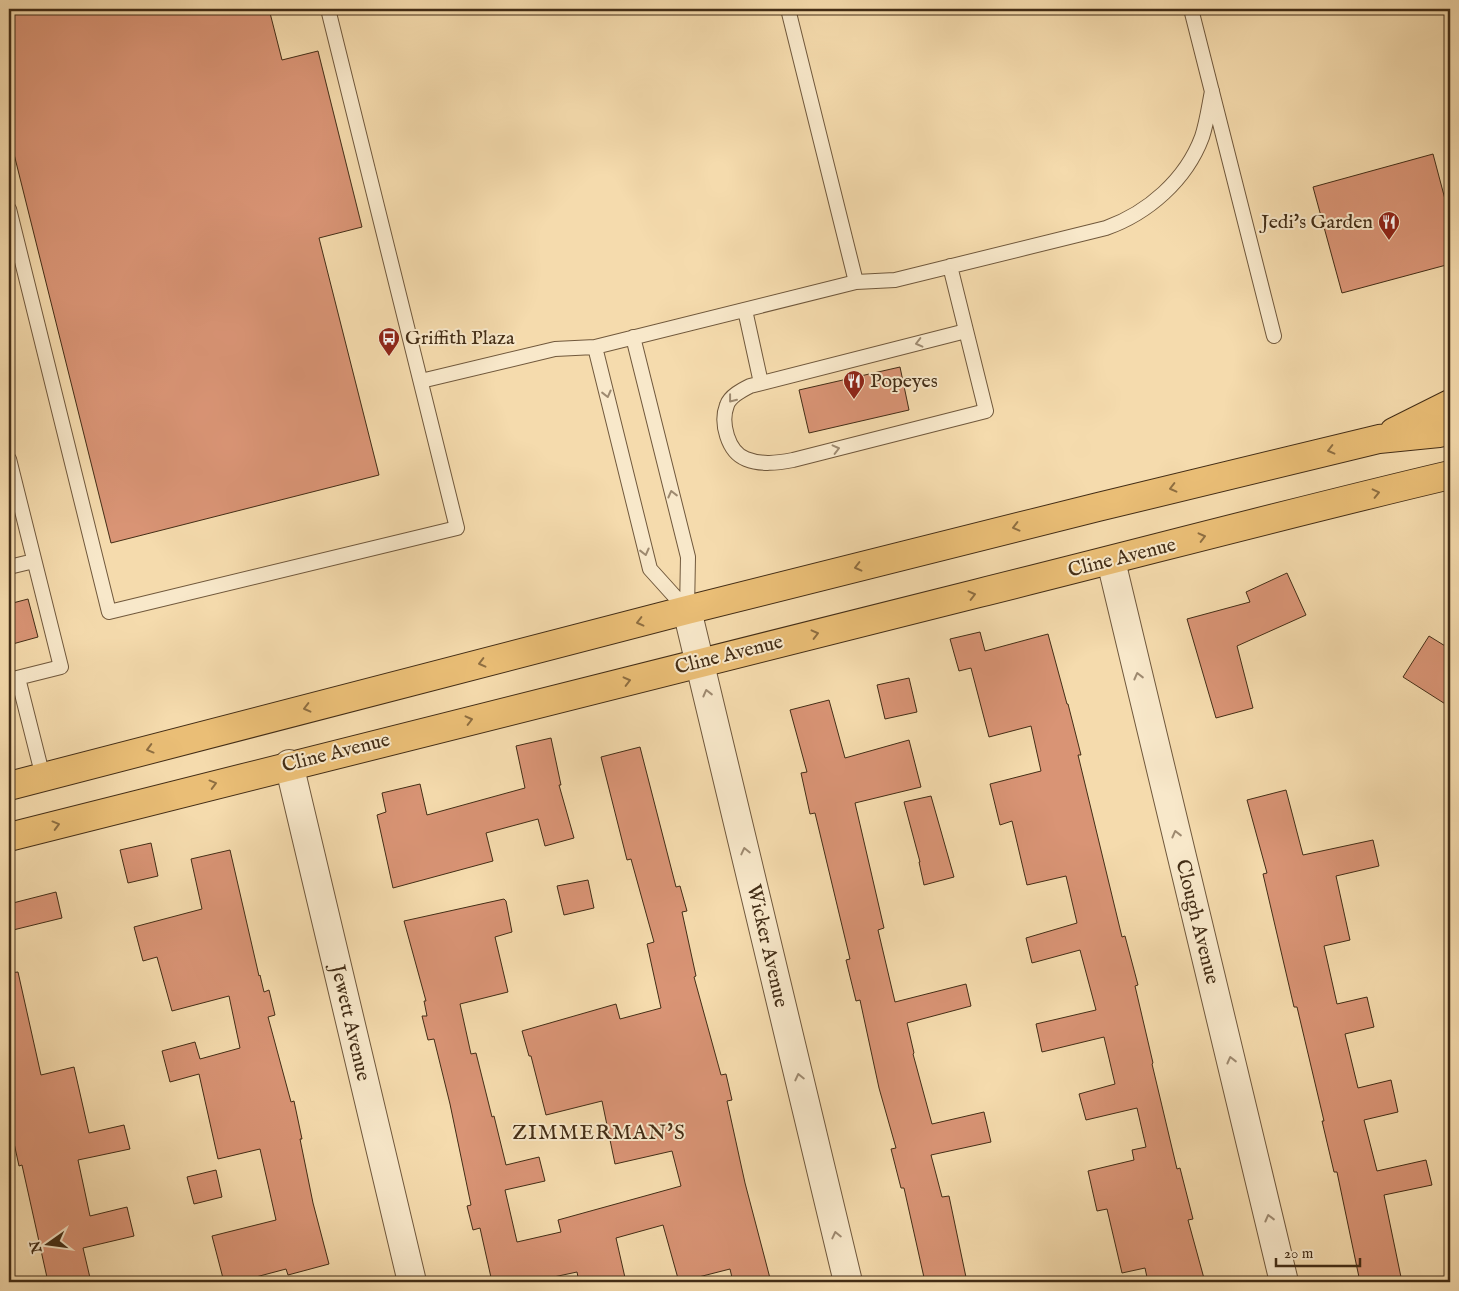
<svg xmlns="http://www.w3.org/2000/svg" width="1459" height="1291" viewBox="0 0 1459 1291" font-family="'IM FELL English',serif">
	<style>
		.building { fill: #d99475; stroke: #432d16 }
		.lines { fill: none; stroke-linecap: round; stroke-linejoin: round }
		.lane-casing { stroke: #70583c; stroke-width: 16 }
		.street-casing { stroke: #70583c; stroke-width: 30 }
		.primary-casing { stroke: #432d16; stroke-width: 30 }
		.lane { stroke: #f8e8ca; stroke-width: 14 }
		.street { stroke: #f8e8ca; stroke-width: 28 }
		.primary { stroke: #eabe76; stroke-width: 28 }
		.oneway { stroke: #9e8a70 }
		.oneway2 { stroke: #8e6e41 }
		.labels { text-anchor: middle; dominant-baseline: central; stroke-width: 4; stroke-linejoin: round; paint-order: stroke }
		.poi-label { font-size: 20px; fill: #432d16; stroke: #f8e8ca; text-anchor: start }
		.street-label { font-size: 20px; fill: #432d16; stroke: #f8e8ca }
		.neighbourhood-label { font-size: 21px; letter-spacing: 1px; fill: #432d16; stroke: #f8e8ca }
	</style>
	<rect width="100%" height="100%" fill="#f5dbad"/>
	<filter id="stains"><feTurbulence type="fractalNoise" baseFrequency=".004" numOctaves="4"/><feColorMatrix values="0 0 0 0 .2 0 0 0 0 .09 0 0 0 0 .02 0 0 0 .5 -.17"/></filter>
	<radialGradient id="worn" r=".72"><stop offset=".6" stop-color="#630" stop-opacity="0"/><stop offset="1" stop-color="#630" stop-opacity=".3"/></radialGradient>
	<path class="building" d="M 9,9 L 269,9 L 282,60 L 318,51 L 362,227 L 319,238 L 379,475 L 111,543 L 9,134 Z
		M 1433,154 L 1450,218 L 1450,264 L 1342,293 L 1313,187 Z
		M 900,367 L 909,410 L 809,433 L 799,390 Z
		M 1287,573 L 1306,615 L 1237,646 L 1253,708 L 1216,718 L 1187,619 L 1250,602 L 1246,592 Z
		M 28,599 L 38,637 L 9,645 L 9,604 Z
		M 980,632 L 985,651 L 1048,634 L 1067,704 L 1068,704 L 1081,755 L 1078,755 L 1122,937 L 1125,936 L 1138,985 L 1135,986 L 1153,1063 L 1152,1064 L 1177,1169 L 1180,1168 L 1193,1219 L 1188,1220 L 1205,1282 L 1148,1282 L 1145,1268 L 1122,1273 L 1107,1209 L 1097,1211 L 1088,1171 L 1134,1160 L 1132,1150 L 1146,1147 L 1137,1108 L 1086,1120 L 1079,1094 L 1115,1084 L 1104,1037 L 1042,1052 L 1036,1024 L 1096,1010 L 1080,950 L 1032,963 L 1026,938 L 1077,923 L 1066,876 L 1027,885 L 1012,821 L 1000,825 L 990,784 L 1041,771 L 1031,726 L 989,737 L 971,668 L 959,671 L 950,639 Z
		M 1429,636 L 1450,649 L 1450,707 L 1403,677 Z
		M 909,678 L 917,712 L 885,719 L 877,685 Z
		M 829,700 L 845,758 L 909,740 L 921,787 L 855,803 L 884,928 L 878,930 L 895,1002 L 966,984 L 971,1006 L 907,1023 L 914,1053 L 913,1054 L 932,1124 L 984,1112 L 991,1142 L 931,1155 L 942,1197 L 949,1196 L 967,1282 L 925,1282 L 904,1188 L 901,1188 L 891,1149 L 896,1148 L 879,1088 L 860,1000 L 856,1001 L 846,960 L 850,959 L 815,813 L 810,814 L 801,773 L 807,772 L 790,710 Z
		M 551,738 L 561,785 L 559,785 L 574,838 L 545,846 L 538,819 L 486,833 L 493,861 L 393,888 L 377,815 L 386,812 L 382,793 L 420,784 L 427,815 L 525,788 L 516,746 Z
		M 640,747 L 676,887 L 680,886 L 687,911 L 682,912 L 696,976 L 694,977 L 721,1075 L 726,1074 L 732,1100 L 727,1101 L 745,1183 L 771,1282 L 733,1282 L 730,1269 L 679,1282 L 663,1225 L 616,1238 L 626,1282 L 579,1282 L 577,1272 L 530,1282 L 492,1282 L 480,1228 L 473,1230 L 467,1206 L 471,1205 L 450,1104 L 434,1039 L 428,1040 L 422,1016 L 427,1016 L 424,1001 L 426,1001 L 404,921 L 504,899 L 506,901 L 512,932 L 495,937 L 508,992 L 460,1004 L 471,1054 L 476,1053 L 492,1117 L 494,1116 L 506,1165 L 539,1157 L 545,1181 L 505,1190 L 517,1242 L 561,1232 L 558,1220 L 681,1186 L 672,1151 L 615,1164 L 602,1101 L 546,1115 L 531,1056 L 529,1056 L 522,1031 L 616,1004 L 620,1019 L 661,1008 L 647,944 L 654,942 L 631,859 L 627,860 L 601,757 Z
		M 1286,790 L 1303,855 L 1373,840 L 1379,866 L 1336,876 L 1350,940 L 1324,946 L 1337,1004 L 1367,997 L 1374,1027 L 1345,1034 L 1358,1088 L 1391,1080 L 1398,1112 L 1364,1120 L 1377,1171 L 1426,1160 L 1432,1185 L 1384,1195 L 1402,1282 L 1360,1282 L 1337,1172 L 1334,1172 L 1322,1121 L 1324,1121 L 1297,1007 L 1294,1007 L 1263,874 L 1267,873 L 1247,800 Z
		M 931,796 L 954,877 L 924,885 L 919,862 L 920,862 L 904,802 Z
		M 151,843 L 158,876 L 128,883 L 120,850 Z
		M 230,850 L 259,976 L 260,975 L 264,992 L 269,990 L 275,1015 L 268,1017 L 291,1102 L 294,1101 L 302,1139 L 300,1139 L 313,1203 L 329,1264 L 288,1275 L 286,1269 L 237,1282 L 224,1282 L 212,1236 L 276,1220 L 260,1149 L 218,1159 L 199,1074 L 170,1082 L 162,1051 L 195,1042 L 200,1059 L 240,1048 L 229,996 L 172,1011 L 157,957 L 143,961 L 134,927 L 202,909 L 191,859 Z
		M 588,880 L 594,908 L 564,915 L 557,886 Z
		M 56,892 L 62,918 L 9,931 L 9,904 Z
		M 18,972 L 41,1075 L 74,1067 L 89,1133 L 124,1125 L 130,1149 L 78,1160 L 90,1216 L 127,1207 L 134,1236 L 83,1248 L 91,1282 L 48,1282 L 22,1165 L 19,1166 L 9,1120 L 9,973 Z
		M 216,1170 L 222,1197 L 194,1204 L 187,1177 Z"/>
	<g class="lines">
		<g class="lane-casing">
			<path id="lane" d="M 788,9 L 856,282
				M 1191,9 L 1274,336
				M 9,209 L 109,612 L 457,528 L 328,9
				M 950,266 L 986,411 L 793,460 C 777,463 761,465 746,459 C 728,452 720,423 727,405 C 730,396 742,390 750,386 L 966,331
				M 745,310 L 761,383
				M 633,337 L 688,557 L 687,610
				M 595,347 L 650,569 L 687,610
				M 421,381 L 555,349 L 595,347 L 856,282 L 895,280 L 1106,228 C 1148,213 1186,180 1202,137 C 1207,122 1209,106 1212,91
				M 9,459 L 61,667 L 9,680
				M 9,567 L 34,561
				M 18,678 L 43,777"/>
		</g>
		<g class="street-casing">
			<path id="street" d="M 1111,561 L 1284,1282
				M 687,610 L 848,1282
				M 289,764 L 412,1282"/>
		</g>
		<g class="primary-casing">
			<path id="primary" d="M 1394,432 L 1450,404
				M 9,786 L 687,610 L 1098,507 L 1379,439 L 1439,433 L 1450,430
				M 9,837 C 332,753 656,673 979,593 C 1136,554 1293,512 1450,475"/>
		</g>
		<use href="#lane" class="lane"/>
		<use href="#street" class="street"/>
		<use href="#primary" class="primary"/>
	</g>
	<defs><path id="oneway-chevron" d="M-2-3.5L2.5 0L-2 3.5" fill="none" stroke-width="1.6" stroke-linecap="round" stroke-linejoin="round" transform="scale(1.25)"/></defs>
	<g class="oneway">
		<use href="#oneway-chevron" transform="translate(919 343) rotate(166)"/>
		<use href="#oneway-chevron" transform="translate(607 394) rotate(76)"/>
		<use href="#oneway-chevron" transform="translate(732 399) rotate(128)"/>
		<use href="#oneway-chevron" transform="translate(836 449) rotate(-14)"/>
		<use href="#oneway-chevron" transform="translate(672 494) rotate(-104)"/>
		<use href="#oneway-chevron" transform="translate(645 552) rotate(76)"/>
		<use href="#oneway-chevron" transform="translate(1138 676) rotate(-104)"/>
		<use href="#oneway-chevron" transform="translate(707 693) rotate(-104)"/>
		<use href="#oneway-chevron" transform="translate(1176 834) rotate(-104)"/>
		<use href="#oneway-chevron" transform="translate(745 851) rotate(-103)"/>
		<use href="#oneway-chevron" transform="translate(1231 1060) rotate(-104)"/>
		<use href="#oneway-chevron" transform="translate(799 1077) rotate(-103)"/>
		<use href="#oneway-chevron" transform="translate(1269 1218) rotate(-104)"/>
		<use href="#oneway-chevron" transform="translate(836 1235) rotate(-103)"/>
	</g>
	<g class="oneway2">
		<use href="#oneway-chevron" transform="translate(1331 450) rotate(166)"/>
		<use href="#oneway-chevron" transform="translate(1173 488) rotate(166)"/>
		<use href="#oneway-chevron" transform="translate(1376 493) rotate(-13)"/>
		<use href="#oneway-chevron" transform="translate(1016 527) rotate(166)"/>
		<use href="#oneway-chevron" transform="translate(1202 537) rotate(-14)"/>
		<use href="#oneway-chevron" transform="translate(858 567) rotate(166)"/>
		<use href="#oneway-chevron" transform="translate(972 595) rotate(-14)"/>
		<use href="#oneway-chevron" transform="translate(640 622) rotate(166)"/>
		<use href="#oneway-chevron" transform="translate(815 634) rotate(-14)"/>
		<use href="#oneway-chevron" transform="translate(482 663) rotate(166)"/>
		<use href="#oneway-chevron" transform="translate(627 681) rotate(-14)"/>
		<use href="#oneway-chevron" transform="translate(307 708) rotate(166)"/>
		<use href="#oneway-chevron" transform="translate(469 720) rotate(-14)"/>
		<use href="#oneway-chevron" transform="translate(150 749) rotate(165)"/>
		<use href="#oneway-chevron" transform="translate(213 784) rotate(-15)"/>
		<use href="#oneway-chevron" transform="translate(56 825) rotate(-15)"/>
	</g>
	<defs>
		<g id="restaurant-pin" transform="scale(1.125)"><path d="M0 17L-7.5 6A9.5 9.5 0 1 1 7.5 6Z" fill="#8f2418" stroke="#f8e8ca"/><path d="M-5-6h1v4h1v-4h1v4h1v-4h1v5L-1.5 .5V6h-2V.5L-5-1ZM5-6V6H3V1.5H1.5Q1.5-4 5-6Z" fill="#fff"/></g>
		<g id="bus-pin" transform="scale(1.125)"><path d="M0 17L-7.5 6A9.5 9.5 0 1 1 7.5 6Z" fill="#8f2418" stroke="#f8e8ca"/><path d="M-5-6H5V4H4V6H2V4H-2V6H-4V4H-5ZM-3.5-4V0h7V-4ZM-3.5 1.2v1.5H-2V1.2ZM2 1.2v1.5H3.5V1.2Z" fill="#fff"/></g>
	</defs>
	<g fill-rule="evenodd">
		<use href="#restaurant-pin" x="1389" y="222"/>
		<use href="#bus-pin" x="389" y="338"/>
		<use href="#restaurant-pin" x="854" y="381"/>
	</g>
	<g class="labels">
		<g class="poi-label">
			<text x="1373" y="222" text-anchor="end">Jedi's Garden</text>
			<text x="405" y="338">Griffith Plaza</text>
			<text x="870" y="381">Popeyes</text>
		</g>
		<g class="street-label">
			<text transform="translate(1122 558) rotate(-14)">Cline Avenue</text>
			<text transform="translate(729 655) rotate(-14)">Cline Avenue</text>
			<text transform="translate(336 753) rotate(-14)">Cline Avenue</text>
			<text transform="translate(1197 922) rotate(76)">Clough Avenue</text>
			<text transform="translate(767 946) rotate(77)">Wicker Avenue</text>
			<text transform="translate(350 1023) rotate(77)">Jewett Avenue</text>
		</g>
		<g class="neighbourhood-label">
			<text x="599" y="1133">ZIMMERMAN'S</text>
		</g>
	</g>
	<rect width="1459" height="1291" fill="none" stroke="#f5dbad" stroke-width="30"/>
	<rect x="10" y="10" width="1439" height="1271" fill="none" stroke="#432d16" stroke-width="2.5"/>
	<rect x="15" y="15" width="1429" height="1261" fill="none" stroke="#432d16"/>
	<g transform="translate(48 1244) rotate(256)" stroke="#f8e8ca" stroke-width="4" paint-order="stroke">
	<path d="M0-4L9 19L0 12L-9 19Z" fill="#432d16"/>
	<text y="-8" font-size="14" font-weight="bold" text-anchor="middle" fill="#432d16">N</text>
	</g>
	<path d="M1276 1258v8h84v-8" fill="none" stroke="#432d16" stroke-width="2.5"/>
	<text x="1284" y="1258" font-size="15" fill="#432d16" stroke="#f8e8ca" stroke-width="4" paint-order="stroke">20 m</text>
	<rect width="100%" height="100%" filter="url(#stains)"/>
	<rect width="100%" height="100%" fill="url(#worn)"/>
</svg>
